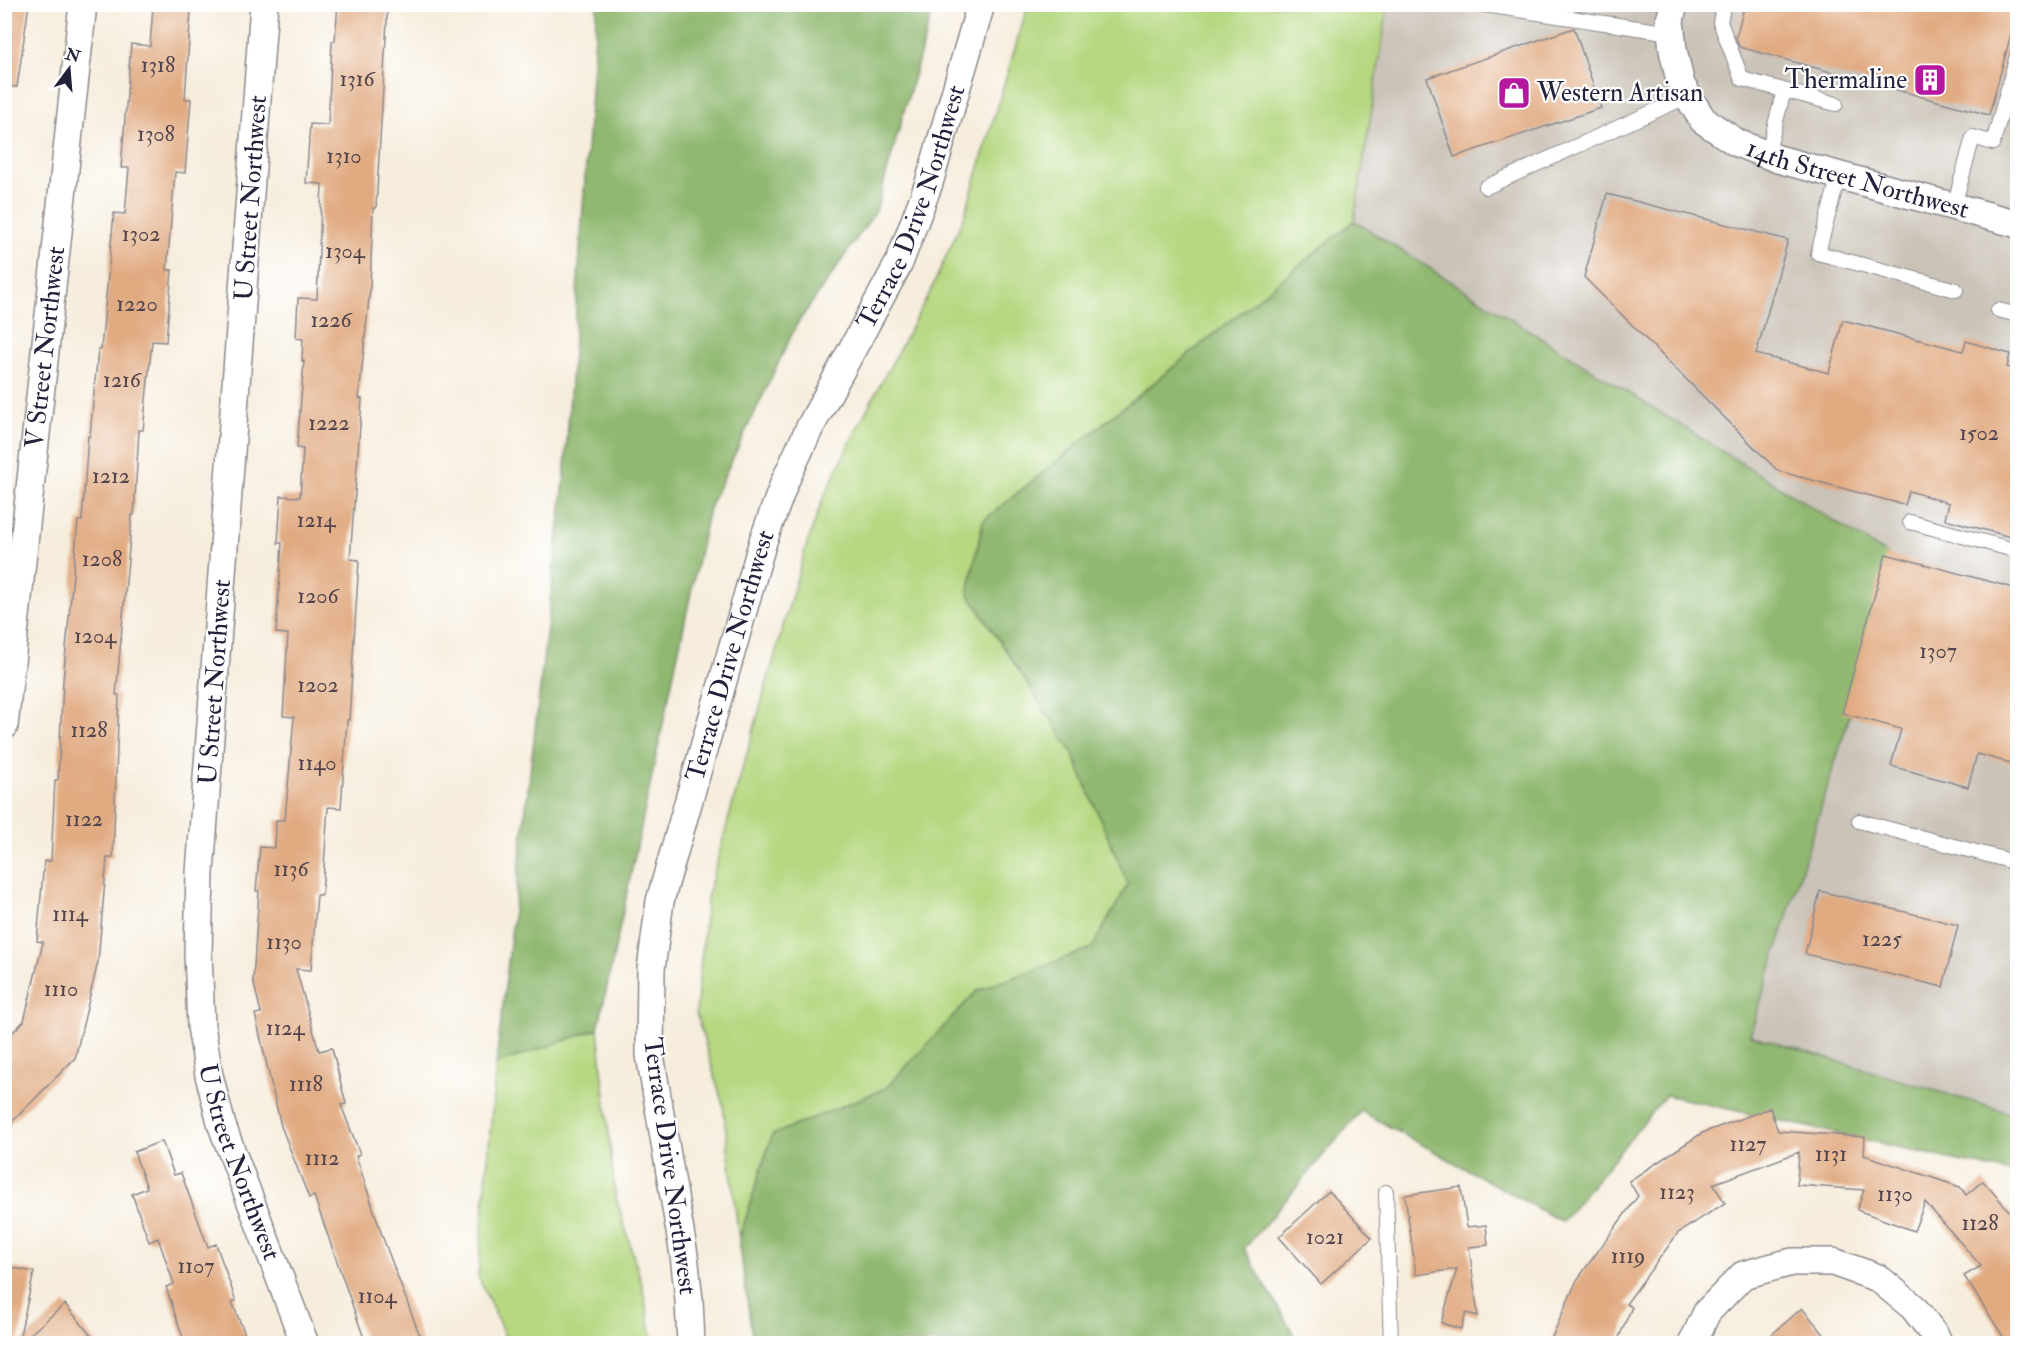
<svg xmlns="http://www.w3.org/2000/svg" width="2022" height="1348" viewBox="0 0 2022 1348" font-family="'IM FELL Double Pica',serif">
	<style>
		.industrial { fill: #cac3b8 }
		.green { fill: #b5d881; stroke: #6c7d5e; stroke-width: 1.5 }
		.forest { fill: #90b86f; stroke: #596d55; stroke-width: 1.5 }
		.building { fill: #e1ab82 }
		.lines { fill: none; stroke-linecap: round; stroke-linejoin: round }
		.lane-casing { stroke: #8c888c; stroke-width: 16 }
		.street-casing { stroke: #8c888c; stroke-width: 30 }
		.lane { stroke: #fff; stroke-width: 14 }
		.street { stroke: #fff; stroke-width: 27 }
		.labels { text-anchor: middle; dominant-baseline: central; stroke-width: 4.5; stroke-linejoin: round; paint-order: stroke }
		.number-label { font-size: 22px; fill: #52444d }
		.poi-label { font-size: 26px; fill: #22223b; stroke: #fff; text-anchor: end }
		.street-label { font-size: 26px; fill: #22223b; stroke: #fff }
	</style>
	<rect width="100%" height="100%" fill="#fff"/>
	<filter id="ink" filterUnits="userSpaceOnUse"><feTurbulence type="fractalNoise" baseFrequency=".0167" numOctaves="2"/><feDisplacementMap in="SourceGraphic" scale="12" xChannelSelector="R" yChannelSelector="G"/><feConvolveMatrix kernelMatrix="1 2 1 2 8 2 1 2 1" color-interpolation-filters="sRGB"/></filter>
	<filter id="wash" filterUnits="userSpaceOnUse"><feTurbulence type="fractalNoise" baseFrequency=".008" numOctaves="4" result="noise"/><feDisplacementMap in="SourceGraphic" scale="24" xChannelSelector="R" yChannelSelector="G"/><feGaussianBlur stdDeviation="1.35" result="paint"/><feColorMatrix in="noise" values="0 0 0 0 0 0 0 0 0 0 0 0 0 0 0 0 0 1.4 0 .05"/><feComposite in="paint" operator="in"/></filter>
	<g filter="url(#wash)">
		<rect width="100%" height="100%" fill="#f6eddc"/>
		<path class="industrial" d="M 1388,5 L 2017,5 L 2017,1115 L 1750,1035 L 1898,560 L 1354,221 Z"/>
		<path class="green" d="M 1028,5 L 1388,5 L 1354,221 L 983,521 L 968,593 L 1071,750 L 1128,884 L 1092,948 L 977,991 L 886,1088 L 772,1135 L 739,1240 L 723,1105 L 696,1013 L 707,898 L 734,799 L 804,553 L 822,501 L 858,426 L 931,290 L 965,214 Z
			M 598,1029 L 615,1194 L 642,1285 L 653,1343 L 508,1343 L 478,1276 L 496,1064 Z"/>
		<path class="forest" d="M 597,5 L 934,5 L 876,211 L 797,324 L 709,508 L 598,1029 L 496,1064 L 564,482 Z
			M 1354,221 L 1898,561 L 1750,1035 L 2017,1115 L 2017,1174 L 1666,1095 L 1562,1222 L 1361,1111 L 1244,1249 L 1299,1343 L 753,1343 L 739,1240 L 772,1135 L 886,1088 L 977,991 L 1092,948 L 1128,884 L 1071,750 L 968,593 L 983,521 Z"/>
		<g id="blocks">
			<path class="building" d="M 4,4 L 29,4 L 17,87 L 4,86 Z
				M 338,4 L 388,4 L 376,208 L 373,208 L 370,288 L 359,398 L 362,399 L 350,559 L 359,560 L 349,720 L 347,720 L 341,808 L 328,807 L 322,895 L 317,895 L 311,970 L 296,969 L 319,1051 L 332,1048 L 346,1104 L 341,1105 L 360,1154 L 356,1156 L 383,1238 L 423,1344 L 366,1344 L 314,1196 L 309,1198 L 281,1126 L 255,1014 L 261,1013 L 253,980 L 259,891 L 256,891 L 260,847 L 275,848 L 276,820 L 285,820 L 294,717 L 283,716 L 288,634 L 276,633 L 282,543 L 278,543 L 281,496 L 300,497 L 303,449 L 297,448 L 304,361 L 302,361 L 303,339 L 296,338 L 298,298 L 317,299 L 322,184 L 306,183 L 310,124 L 328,125 L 332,41 L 335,41 Z
				M 1745,4 L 2018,4 L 2018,9 L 1989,115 L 1739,47 L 1736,37 Z
				M 153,7 L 191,10 L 185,99 L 191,99 L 185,173 L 175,172 L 167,270 L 172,270 L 166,342 L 152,341 L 143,430 L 139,430 L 134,515 L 132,515 L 116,695 L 119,695 L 113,858 L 107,858 L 98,962 L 75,1058 L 4,1130 L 4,1041 L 24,1021 L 43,942 L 37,941 L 44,861 L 51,861 L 55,780 L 58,780 L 63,681 L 78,521 L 82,521 L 88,436 L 90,436 L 98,349 L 101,349 L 114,213 L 125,214 L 129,168 L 121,168 L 131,44 L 150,46 Z
				M 1574,28 L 1601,108 L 1454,157 L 1427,78 Z
				M 1607,194 L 1788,240 L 1756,354 L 1829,373 L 1843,320 L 1963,351 L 1966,341 L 2010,354 L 2007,367 L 2018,370 L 2018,539 L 1945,519 L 1949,503 L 1909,491 L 1905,505 L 1778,471 L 1584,277 Z
				M 1886,554 L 2018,589 L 2018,765 L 1977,754 L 1968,787 L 1891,766 L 1901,729 L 1842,713 Z
				M 1820,891 L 1958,925 L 1943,987 L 1805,954 Z
				M 1770,1108 L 1778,1131 L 1865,1137 L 1864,1155 L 1960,1187 L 1966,1195 L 1983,1181 L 2018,1221 L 2018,1344 L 2008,1344 L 1964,1276 L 1981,1266 L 1925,1202 L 1914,1231 L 1857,1210 L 1864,1190 L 1797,1185 L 1799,1152 L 1713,1184 L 1725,1203 L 1678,1233 L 1626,1304 L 1632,1307 L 1616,1344 L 1549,1344 L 1577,1280 L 1638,1196 L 1629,1181 L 1702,1133 Z
				M 162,1141 L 174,1175 L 181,1173 L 208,1247 L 216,1244 L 236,1301 L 232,1302 L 249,1344 L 185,1344 L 166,1287 L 174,1284 L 158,1238 L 149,1242 L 132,1194 L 147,1188 L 134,1152 Z
				M 1461,1187 L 1467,1227 L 1486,1225 L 1488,1245 L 1469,1247 L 1478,1316 L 1466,1313 L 1461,1329 L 1441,1323 L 1457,1269 L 1416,1275 L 1405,1195 Z
				M 1329,1191 L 1372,1238 L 1321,1284 L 1279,1237 Z
				M 4,1266 L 34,1272 L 18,1344 L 4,1344 Z
				M 65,1304 L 98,1344 L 19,1344 Z
				M 1802,1308 L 1832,1344 L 1761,1344 Z"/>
		</g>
	</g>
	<g filter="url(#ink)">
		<use href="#blocks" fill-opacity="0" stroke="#8c888c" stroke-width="1.5"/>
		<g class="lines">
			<g class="lane-casing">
				<path id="lane" d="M 1478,4 L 1671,33
					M 1724,4 L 1720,22 L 1742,79 L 1836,104
					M 1767,155 L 1784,91
					M 1839,175 L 1818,253 L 1956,290
					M 1486,187 L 1688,96
					M 1954,206 L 1973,137 L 1993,143 L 2018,52
					M 1998,310 L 2018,315
					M 1910,522 L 2018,551
					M 1859,821 L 2018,863
					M 1386,1192 L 1391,1344"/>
			</g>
			<g class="street-casing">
				<g id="street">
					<path id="s1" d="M 264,4 L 200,873 L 198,953 L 201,1026 L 209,1075 L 222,1126 L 305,1344"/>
					<path id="s2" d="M 1674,4 L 1670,21 L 1673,50 L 1681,85 L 1703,120 L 1737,143 L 1778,159 L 2018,224"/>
					<path id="s3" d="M 4,726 L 83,4"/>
					<path id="s4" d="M 691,1344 L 689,1300 L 684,1255 L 650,1055 L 651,969 L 660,901 L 763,541 L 785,481 L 809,429 L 899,263 L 929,183 L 981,4"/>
					<path d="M 1692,1344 L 1707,1312 L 1743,1275 L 1792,1262 L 1833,1262 L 1878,1278 L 1913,1307 L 1935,1335 L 1939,1344"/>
				</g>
			</g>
			<use href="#lane" class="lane"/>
			<use href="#street" class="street"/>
		</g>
	</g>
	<defs>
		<g id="building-square" transform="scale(1.725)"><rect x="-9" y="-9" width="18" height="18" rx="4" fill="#b5179e" stroke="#fff"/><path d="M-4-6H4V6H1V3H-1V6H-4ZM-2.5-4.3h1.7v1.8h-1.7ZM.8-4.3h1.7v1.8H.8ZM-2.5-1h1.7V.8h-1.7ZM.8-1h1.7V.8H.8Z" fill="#fff"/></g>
		<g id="shop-square" transform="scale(1.725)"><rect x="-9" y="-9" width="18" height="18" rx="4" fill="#b5179e" stroke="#fff"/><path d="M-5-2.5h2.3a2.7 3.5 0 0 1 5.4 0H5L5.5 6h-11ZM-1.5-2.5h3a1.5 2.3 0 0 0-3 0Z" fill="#fff"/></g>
	</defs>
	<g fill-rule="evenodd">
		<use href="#building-square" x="1930" y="80"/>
		<use href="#shop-square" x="1514" y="93"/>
	</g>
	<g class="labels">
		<g class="number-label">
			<text x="158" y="65">1318</text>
			<text x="357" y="79">1316</text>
			<text x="156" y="134">1308</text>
			<text x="344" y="156">1310</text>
			<text x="141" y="234">1302</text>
			<text x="345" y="251">1304</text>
			<text x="137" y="304">1220</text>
			<text x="331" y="320">1226</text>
			<text x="122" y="380">1216</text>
			<text x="329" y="423">1222</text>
			<text x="1979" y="433">1502</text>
			<text x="111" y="476">1212</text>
			<text x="316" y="520">1214</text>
			<text x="102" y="559">1208</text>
			<text x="318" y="596">1206</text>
			<text x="95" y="636">1204</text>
			<text x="1938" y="651">1307</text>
			<text x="318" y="685">1202</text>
			<text x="89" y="730">1128</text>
			<text x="317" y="763">1140</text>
			<text x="84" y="819">1122</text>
			<text x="291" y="869">1136</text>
			<text x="70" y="914">1114</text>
			<text x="1882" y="939">1225</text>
			<text x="284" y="942">1130</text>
			<text x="61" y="989">1110</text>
			<text x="285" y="1028">1124</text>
			<text x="306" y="1084">1118</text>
			<text x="1748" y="1144">1127</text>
			<text x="1831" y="1154">1131</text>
			<text x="322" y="1158">1112</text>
			<text x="1677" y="1192">1123</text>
			<text x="1895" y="1194">1130</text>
			<text x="1980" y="1223">1128</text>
			<text x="1325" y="1237">1021</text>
			<text x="1628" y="1256">1119</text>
			<text x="196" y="1266">1107</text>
			<text x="377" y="1296">1104</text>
		</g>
		<g class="poi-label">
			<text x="1907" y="80">Thermaline</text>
			<text x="1537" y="93" text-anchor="start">Western Artisan</text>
		</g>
		<g class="street-label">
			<text stroke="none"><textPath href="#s2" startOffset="291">14th Street Northwest</textPath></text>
			<text transform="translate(251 198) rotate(-86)">U Street Northwest</text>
			<text stroke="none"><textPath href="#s4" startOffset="1188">Terrace Drive Northwest</textPath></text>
			<text stroke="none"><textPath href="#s3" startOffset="381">V Street Northwest</textPath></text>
			<text stroke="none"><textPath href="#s4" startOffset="702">Terrace Drive Northwest</textPath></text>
			<text transform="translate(215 682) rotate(-86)">U Street Northwest</text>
			<text stroke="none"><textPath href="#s1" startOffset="1166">U Street Northwest</textPath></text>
			<text transform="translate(670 1166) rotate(82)">Terrace Drive Northwest</text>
		</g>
	</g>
	<rect width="2022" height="1348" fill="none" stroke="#fff" stroke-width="24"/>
	<g transform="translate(69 69) rotate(16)" stroke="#ffffff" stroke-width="4.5" paint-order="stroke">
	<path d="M0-4.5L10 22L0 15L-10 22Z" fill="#22223b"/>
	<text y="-9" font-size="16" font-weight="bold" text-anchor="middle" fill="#22223b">N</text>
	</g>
</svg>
